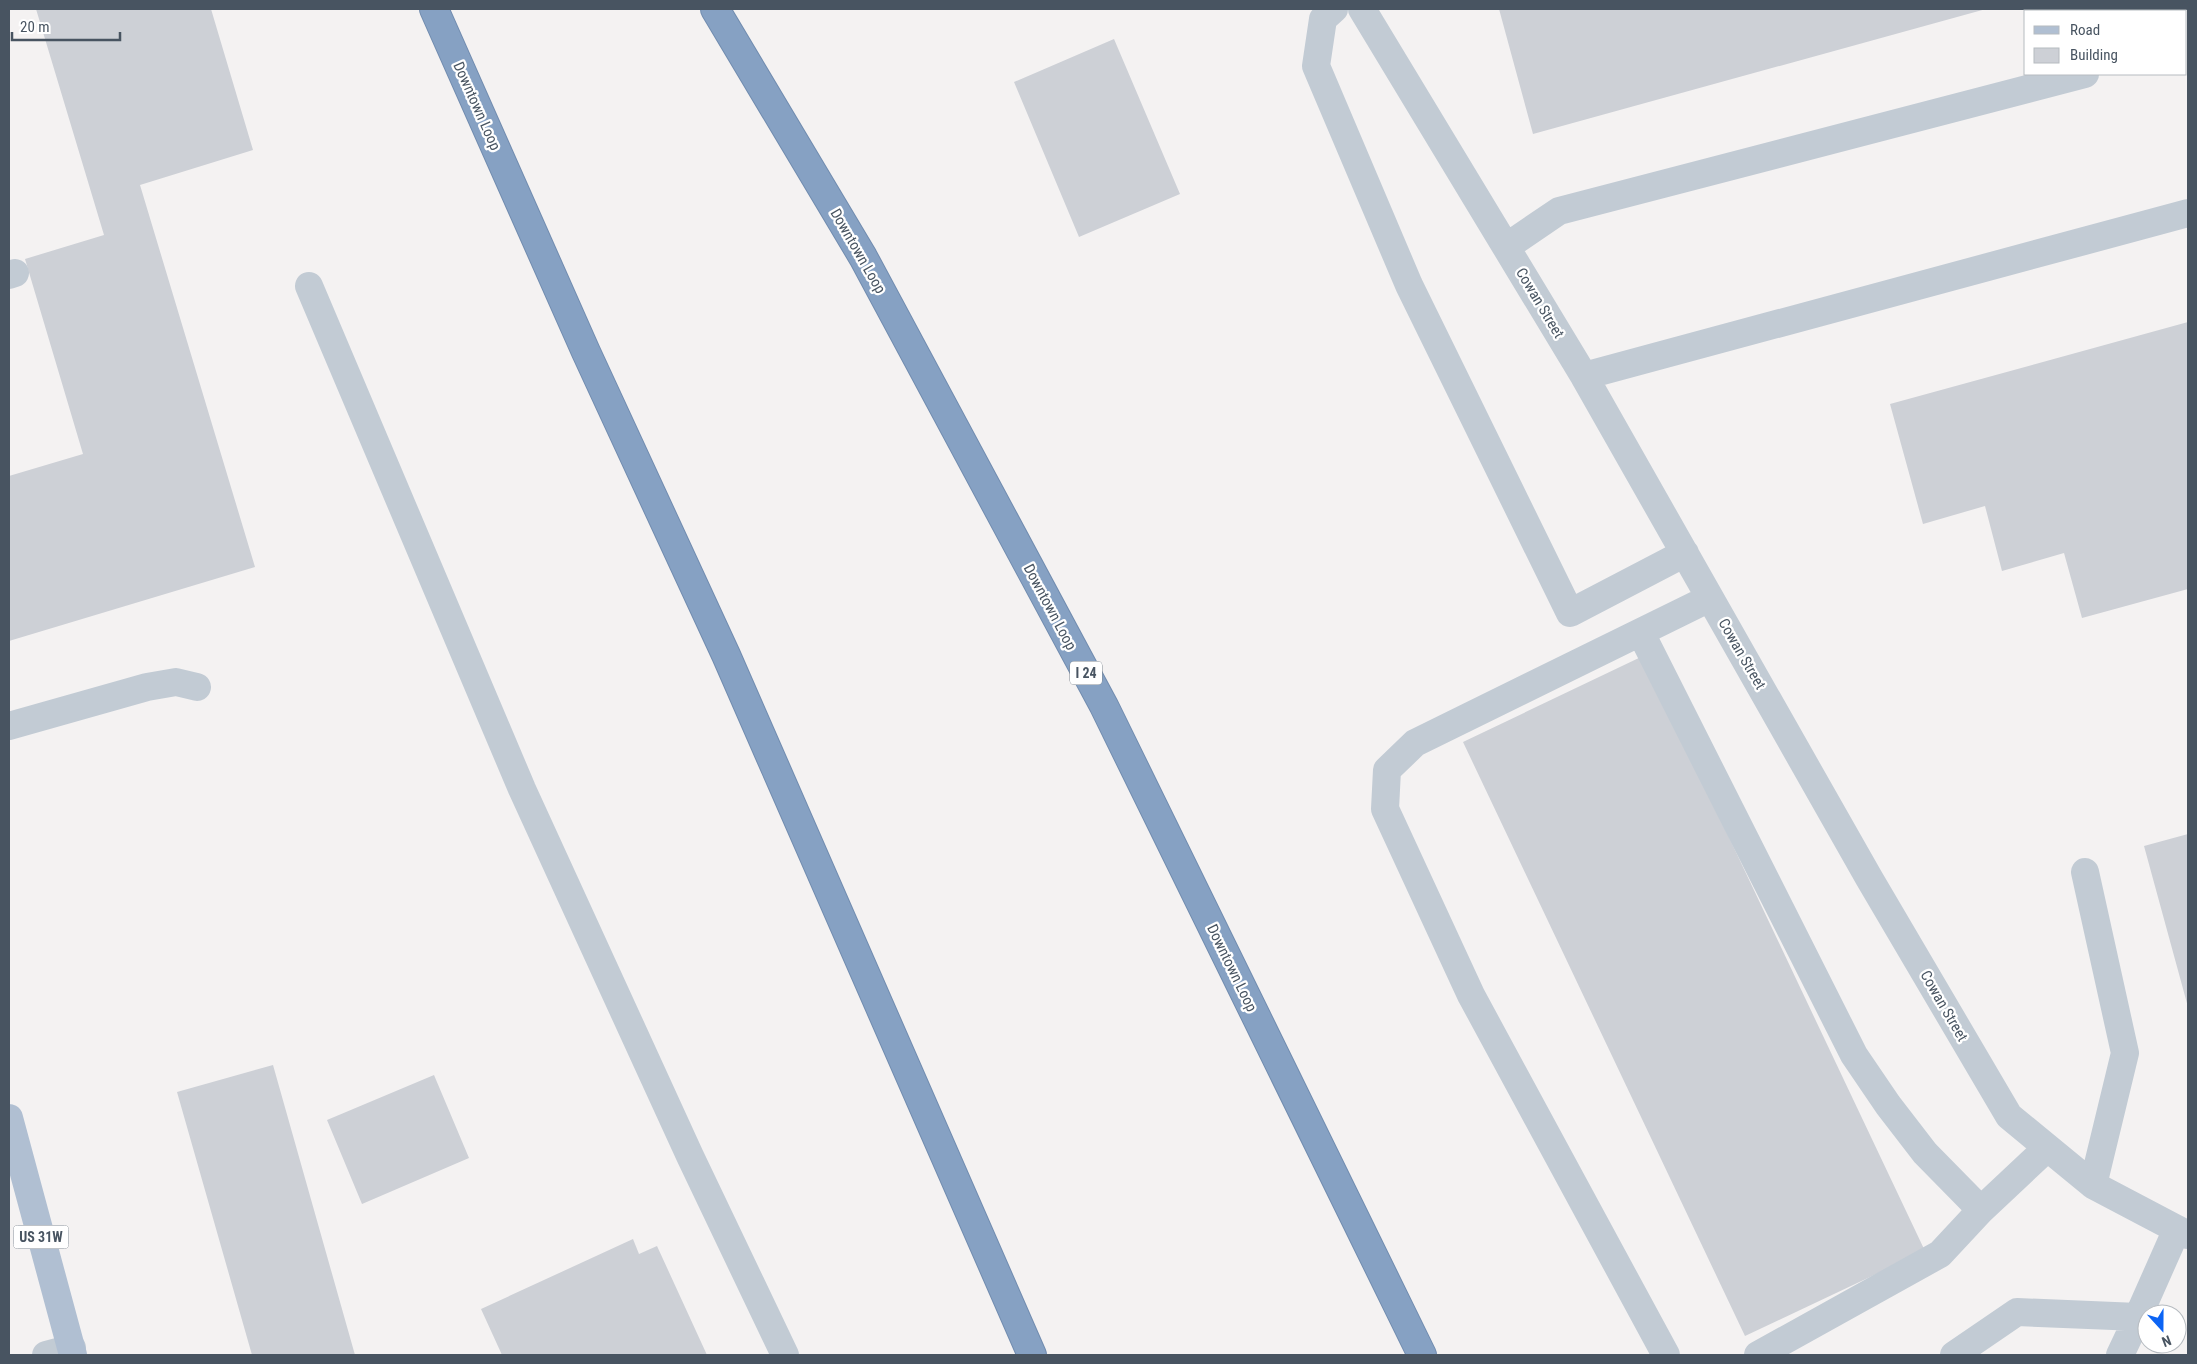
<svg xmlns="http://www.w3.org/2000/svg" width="2197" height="1364" viewBox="0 0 2197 1364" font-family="'Roboto Condensed',sans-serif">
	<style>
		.building { fill: #cdd0d6 }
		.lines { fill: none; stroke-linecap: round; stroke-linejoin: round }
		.highway-casing { stroke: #718caf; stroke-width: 30 }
		.minor { stroke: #c2cbd4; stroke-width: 28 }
		.major { stroke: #b0bfd2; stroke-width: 28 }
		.highway { stroke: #86a1c3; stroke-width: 28 }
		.labels { text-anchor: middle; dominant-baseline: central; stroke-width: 4.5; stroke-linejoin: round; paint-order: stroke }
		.shield { fill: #fff; stroke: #7f8790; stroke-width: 1 }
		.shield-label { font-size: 14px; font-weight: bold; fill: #485461 }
		.street-label { font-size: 15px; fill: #485461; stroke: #fff }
	</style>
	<rect width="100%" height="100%" fill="#f4f2f2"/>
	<path class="building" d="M 36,9 L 211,9 L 253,150 L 140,185 L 255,567 L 9,641 L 9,476 L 83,454 L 25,259 L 104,235 Z
		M 1499,9 L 1986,9 L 1533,134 Z
		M 1114,39 L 1180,194 L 1079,237 L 1014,82 Z
		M 2188,322 L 2188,589 L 2082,618 L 2064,553 L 2002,571 L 1985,506 L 1923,524 L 1890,404 Z
		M 1643,656 L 1925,1251 L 1745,1336 L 1463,742 Z
		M 2188,834 L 2188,1007 L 2144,846 Z
		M 273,1065 L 355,1355 L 252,1355 L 177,1092 Z
		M 434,1075 L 469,1158 L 362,1204 L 327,1120 Z
		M 633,1239 L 639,1254 L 657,1246 L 707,1355 L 502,1355 L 481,1309 Z"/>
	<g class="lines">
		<g class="highway-casing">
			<path id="highway" d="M 434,9 L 586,352 L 726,655 L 1032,1355
				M 715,9 L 863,257 L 1104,706 L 1422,1355"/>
		</g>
		<path class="minor" d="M 1334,9 L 1323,19 L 1316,66 L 1409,285 L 1570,613 L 1685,553
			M 1362,9 L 1584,376 L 1869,878 L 2009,1116 L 2093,1185 L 2188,1235
			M 1506,247 L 1559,211 L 2085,74
			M 9,275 L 15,273
			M 309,286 L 522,789 L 690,1156 L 785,1355
			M 1584,376 L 2188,213
			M 1641,633 L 1854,1055 L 1888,1105 L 1925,1153 L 1981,1210
			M 9,726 L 147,687 L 176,682 L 197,687
			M 2085,872 L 2125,1053 L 2093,1185
			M 46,1355 L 72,1348
			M 1666,1355 L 1471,995 L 1385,809 L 1387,770 L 1415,743 L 1710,598
			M 1758,1355 L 1940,1254 L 1981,1210 L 2047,1148
			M 1954,1355 L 2017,1312 L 2138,1317 L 2177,1229
			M 2120,1355 L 2138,1317"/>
		<path class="major" d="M 9,1118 L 73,1355"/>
		<use href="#highway" class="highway"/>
	</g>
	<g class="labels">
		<g class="shield">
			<rect x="1070" y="661.5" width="32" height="23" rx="4"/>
			<rect x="13.5" y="1225.5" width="55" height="23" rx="4"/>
		</g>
		<g class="shield-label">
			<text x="1086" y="673">I 24</text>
			<text x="41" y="1237">US 31W</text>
		</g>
		<g class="street-label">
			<text transform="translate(477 106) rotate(66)">Downtown Loop</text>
			<text transform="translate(858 251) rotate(60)">Downtown Loop</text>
			<text transform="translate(1540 303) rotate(59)">Cowan Street</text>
			<text transform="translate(1050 607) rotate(62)">Downtown Loop</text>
			<text transform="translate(1742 654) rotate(60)">Cowan Street</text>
			<text transform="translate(1232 968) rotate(64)">Downtown Loop</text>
			<text transform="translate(1944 1006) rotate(60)">Cowan Street</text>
		</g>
	</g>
	<rect width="2197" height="1364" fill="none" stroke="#485461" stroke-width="20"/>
	<rect x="2024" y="10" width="162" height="65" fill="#ffffff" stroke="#b6bbc0"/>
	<rect x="2034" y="26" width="25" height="8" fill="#b0bfd2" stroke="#b6bbc0"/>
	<text x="2070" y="35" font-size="15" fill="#485461">Road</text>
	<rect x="2034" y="48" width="25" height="15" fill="#cdd0d6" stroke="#b6bbc0"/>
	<text x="2070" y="60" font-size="15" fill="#485461">Building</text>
	<g transform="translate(2162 1329) rotate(159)"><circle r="24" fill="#ffffff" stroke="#b6bbc0"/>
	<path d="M0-4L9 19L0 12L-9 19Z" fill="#0c64f4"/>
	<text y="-8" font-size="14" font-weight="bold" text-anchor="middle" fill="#485461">N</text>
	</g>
	<path d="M12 32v8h108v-8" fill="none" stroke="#485461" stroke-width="2.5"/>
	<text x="20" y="32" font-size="15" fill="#485461" stroke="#ffffff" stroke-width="4" paint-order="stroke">20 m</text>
</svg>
